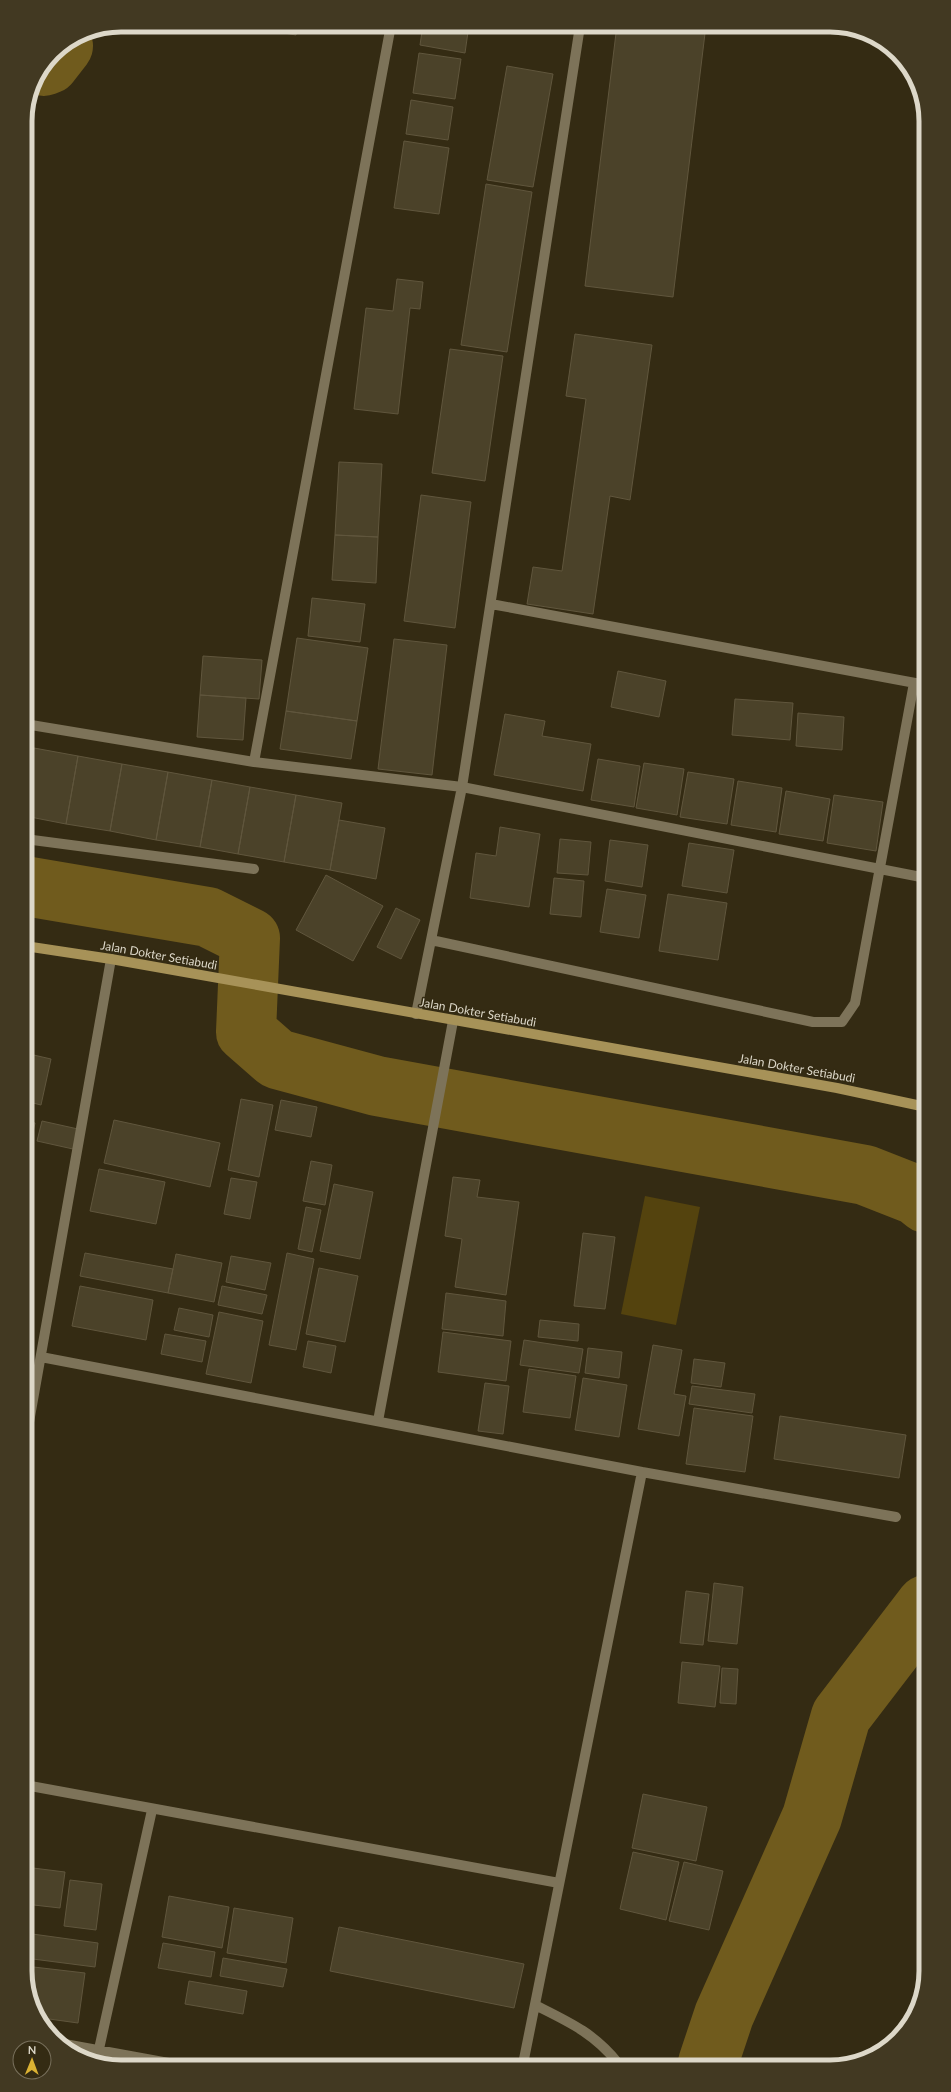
<svg xmlns="http://www.w3.org/2000/svg" width="951" height="2092" viewBox="0 0 951 2092" font-family="Lato,sans-serif">
	<style>
		.green { fill: #54430e }
		.lines { fill: none; stroke-linecap: round; stroke-linejoin: round }
		.river { stroke: #705b1d; stroke-width: 60 }
		.building { fill: #4b4229; stroke: #60563d }
		.minor { stroke: #7d7359; stroke-width: 10 }
		.major { stroke: #a79258; stroke-width: 10 }
		.labels { text-anchor: middle; dominant-baseline: central; stroke-width: 3; stroke-linejoin: round; paint-order: stroke }
		.street-label { font-size: 12px; fill: #ddd8c9; stroke: #342b13 }
		.rim { fill: none; stroke: #ddd8c9; stroke-width: 5 }
	</style>
	<rect width="100%" height="100%" fill="#342b13"/>
	<path class="green" d="M 645,1196 L 700,1207 L 676,1325 L 621,1314 Z"/>
	<g class="lines">
		<path class="river" d="M 44,66 L 49,64 L 63,46
			M 25,886 L 208,917 L 250,938 L 246,1032 L 277,1059 L 377,1086 L 865,1175 L 916,1195 L 926,1203
			M 708,2063 L 724,2015 L 812,1817 L 841,1716 L 926,1605"/>
	</g>
	<path class="building" d="M 237,25 L 298,25 L 296,35 Z
		M 423,25 L 469,25 L 465,53 L 420,45 Z
		M 617,25 L 706,25 L 673,297 L 585,286 Z
		M 419,53 L 461,59 L 455,99 L 413,93 Z
		M 507,66 L 553,74 L 533,187 L 487,180 Z
		M 411,100 L 453,107 L 448,140 L 406,134 Z
		M 404,141 L 449,148 L 439,214 L 394,208 Z
		M 486,184 L 532,192 L 507,352 L 461,345 Z
		M 397,279 L 423,282 L 420,309 L 410,308 L 398,414 L 354,409 L 366,308 L 393,311 Z
		M 575,334 L 652,345 L 630,500 L 610,496 L 593,614 L 527,604 L 533,567 L 562,571 L 586,399 L 566,396 Z
		M 450,349 L 503,356 L 485,481 L 432,473 Z
		M 339,462 L 382,464 L 378,537 L 335,535 Z
		M 421,495 L 471,502 L 455,628 L 404,621 Z
		M 335,535 L 378,537 L 376,583 L 332,580 Z
		M 312,598 L 365,604 L 360,642 L 308,636 Z
		M 297,638 L 368,648 L 357,721 L 286,711 Z
		M 394,639 L 447,645 L 432,775 L 378,769 Z
		M 203,656 L 262,660 L 259,699 L 200,695 Z
		M 618,671 L 666,681 L 659,717 L 611,707 Z
		M 200,695 L 246,698 L 243,740 L 197,737 Z
		M 735,699 L 793,703 L 790,740 L 732,735 Z
		M 286,711 L 357,721 L 351,759 L 280,749 Z
		M 798,713 L 844,717 L 842,750 L 796,746 Z
		M 505,714 L 545,721 L 542,736 L 591,744 L 583,791 L 494,775 Z
		M 25,747 L 34,748 L 25,799 Z
		M 34,748 L 78,756 L 66,824 L 25,816 L 25,799 Z
		M 78,756 L 122,764 L 110,831 L 66,824 Z
		M 598,759 L 640,766 L 634,807 L 591,800 Z
		M 644,763 L 684,769 L 677,815 L 636,808 Z
		M 122,764 L 168,772 L 156,840 L 110,831 Z
		M 168,772 L 212,780 L 200,847 L 156,840 Z
		M 688,772 L 734,779 L 727,824 L 680,817 Z
		M 212,780 L 250,787 L 238,854 L 200,847 Z
		M 738,781 L 782,788 L 776,832 L 731,825 Z
		M 250,787 L 296,795 L 284,862 L 238,854 Z
		M 786,791 L 830,799 L 823,841 L 779,834 Z
		M 296,795 L 342,803 L 330,870 L 284,862 Z
		M 834,795 L 883,802 L 876,851 L 827,843 Z
		M 339,820 L 385,828 L 376,879 L 330,870 Z
		M 500,827 L 540,834 L 529,907 L 470,898 L 476,853 L 496,856 Z
		M 560,839 L 591,842 L 588,875 L 557,873 Z
		M 610,840 L 648,845 L 642,887 L 605,881 Z
		M 689,843 L 734,850 L 727,893 L 682,886 Z
		M 326,875 L 383,906 L 353,961 L 296,930 Z
		M 554,878 L 584,881 L 581,917 L 550,914 Z
		M 607,889 L 646,895 L 639,938 L 600,932 Z
		M 668,894 L 727,903 L 718,960 L 659,951 Z
		M 396,908 L 420,920 L 401,959 L 377,947 Z
		M 25,1053 L 51,1059 L 41,1105 L 25,1101 Z
		M 241,1099 L 273,1105 L 259,1177 L 228,1170 Z
		M 281,1100 L 317,1107 L 311,1137 L 275,1130 Z
		M 25,1120 L 35,1123 L 25,1169 Z
		M 114,1120 L 220,1143 L 210,1187 L 104,1163 Z
		M 42,1121 L 78,1129 L 73,1149 L 37,1141 Z
		M 311,1161 L 332,1165 L 325,1205 L 303,1201 Z
		M 99,1169 L 165,1182 L 156,1224 L 90,1211 Z
		M 453,1177 L 480,1180 L 477,1197 L 519,1202 L 506,1295 L 455,1287 L 462,1239 L 445,1236 Z
		M 231,1178 L 257,1182 L 250,1219 L 224,1214 Z
		M 334,1184 L 373,1192 L 360,1259 L 320,1251 Z
		M 306,1207 L 321,1210 L 312,1252 L 298,1249 Z
		M 583,1233 L 615,1237 L 605,1309 L 574,1306 Z
		M 85,1253 L 173,1269 L 168,1293 L 80,1276 Z
		M 287,1253 L 314,1259 L 296,1350 L 269,1345 Z
		M 176,1254 L 222,1263 L 214,1302 L 168,1293 Z
		M 231,1256 L 271,1263 L 265,1290 L 226,1282 Z
		M 319,1268 L 358,1276 L 345,1342 L 306,1334 Z
		M 80,1286 L 153,1300 L 146,1340 L 72,1326 Z
		M 222,1286 L 267,1295 L 262,1314 L 218,1305 Z
		M 446,1293 L 506,1301 L 503,1336 L 442,1329 Z
		M 179,1308 L 213,1315 L 209,1337 L 174,1330 Z
		M 219,1312 L 263,1321 L 251,1383 L 206,1374 Z
		M 540,1320 L 579,1324 L 578,1341 L 538,1337 Z
		M 443,1332 L 511,1341 L 506,1381 L 438,1372 Z
		M 165,1334 L 206,1341 L 202,1362 L 161,1354 Z
		M 524,1340 L 583,1349 L 579,1373 L 520,1365 Z
		M 308,1341 L 336,1346 L 331,1373 L 303,1367 Z
		M 653,1345 L 682,1350 L 674,1394 L 686,1396 L 679,1436 L 638,1429 Z
		M 588,1348 L 622,1352 L 619,1378 L 585,1373 Z
		M 694,1359 L 725,1363 L 721,1387 L 691,1383 Z
		M 529,1369 L 576,1376 L 570,1418 L 523,1412 Z
		M 583,1378 L 627,1385 L 619,1437 L 575,1430 Z
		M 485,1383 L 509,1386 L 503,1434 L 478,1431 Z
		M 692,1386 L 755,1394 L 752,1413 L 689,1404 Z
		M 694,1408 L 753,1416 L 745,1472 L 686,1464 Z
		M 780,1416 L 906,1435 L 899,1478 L 774,1459 Z
		M 714,1583 L 743,1587 L 737,1644 L 708,1641 Z
		M 686,1591 L 709,1594 L 703,1645 L 680,1643 Z
		M 682,1662 L 720,1666 L 715,1707 L 678,1703 Z
		M 722,1668 L 738,1669 L 736,1704 L 720,1703 Z
		M 643,1794 L 707,1807 L 696,1861 L 632,1848 Z
		M 633,1852 L 679,1862 L 666,1920 L 620,1909 Z
		M 684,1862 L 723,1871 L 709,1930 L 669,1921 Z
		M 25,1867 L 65,1872 L 60,1908 L 25,1904 Z
		M 70,1880 L 102,1884 L 96,1930 L 64,1926 Z
		M 169,1896 L 229,1907 L 222,1948 L 162,1937 Z
		M 234,1908 L 293,1918 L 286,1963 L 227,1953 Z
		M 339,1927 L 524,1964 L 514,2008 L 330,1971 Z
		M 25,1933 L 98,1943 L 95,1967 L 25,1958 Z
		M 163,1943 L 215,1952 L 211,1977 L 158,1968 Z
		M 223,1958 L 287,1969 L 283,1987 L 220,1976 Z
		M 25,1966 L 85,1973 L 78,2023 L 42,2018 L 30,2002 Z
		M 189,1981 L 247,1991 L 243,2014 L 185,2004 Z"/>
	<g class="lines">
		<path class="minor" d="M 491,604 L 926,685
			M 25,724 L 254,762 L 462,787 L 926,878
			M 254,762 L 391,25
			M 25,839 L 254,869
			M 431,940 L 813,1022 L 842,1022 L 855,1003 L 914,683
			M 416,1014 L 462,787 L 580,26 L 576,25
			M 41,1357 L 642,1472 L 896,1517
			M 378,1421 L 453,1021
			M 25,1445 L 111,959
			M 25,1785 L 559,1883
			M 535,2005 C 569,2022 594,2033 618,2063
			M 59,2043 L 185,2066
			M 99,2049 L 152,1810
			M 523,2064 L 642,1472"/>
		<path class="major" d="M 25,946 L 111,959 L 837,1088 L 926,1107"/>
	</g>
	<g class="labels">
		<g class="street-label">
			<text transform="translate(159 955) rotate(10)">Jalan Dokter Setiabudi</text>
			<text transform="translate(478 1012) rotate(10)">Jalan Dokter Setiabudi</text>
			<text transform="translate(797 1068) rotate(10)">Jalan Dokter Setiabudi</text>
		</g>
	</g>
	<path d="M0 0H951V2092H0ZM121 32H830A89 89 0 0 1 919 121V1971A89 89 0 0 1 830 2060H121A89 89 0 0 1 32 1971V121A89 89 0 0 1 121 32Z" fill="#423922" fill-rule="evenodd"/>
	<path class="rim" d="M121 32H830A89 89 0 0 1 919 121V1971A89 89 0 0 1 830 2060H121A89 89 0 0 1 32 1971V121A89 89 0 0 1 121 32Z"/>
	<g transform="translate(32 2060) rotate(1)"><circle r="19" fill="#342b13" stroke="#78705c"/>
	<path d="M0-3L7 15L0 10L-7 15Z" fill="#dbb233"/>
	<text y="-6" font-size="11" font-weight="bold" text-anchor="middle" fill="#ddd8c9">N</text>
	</g>
</svg>
